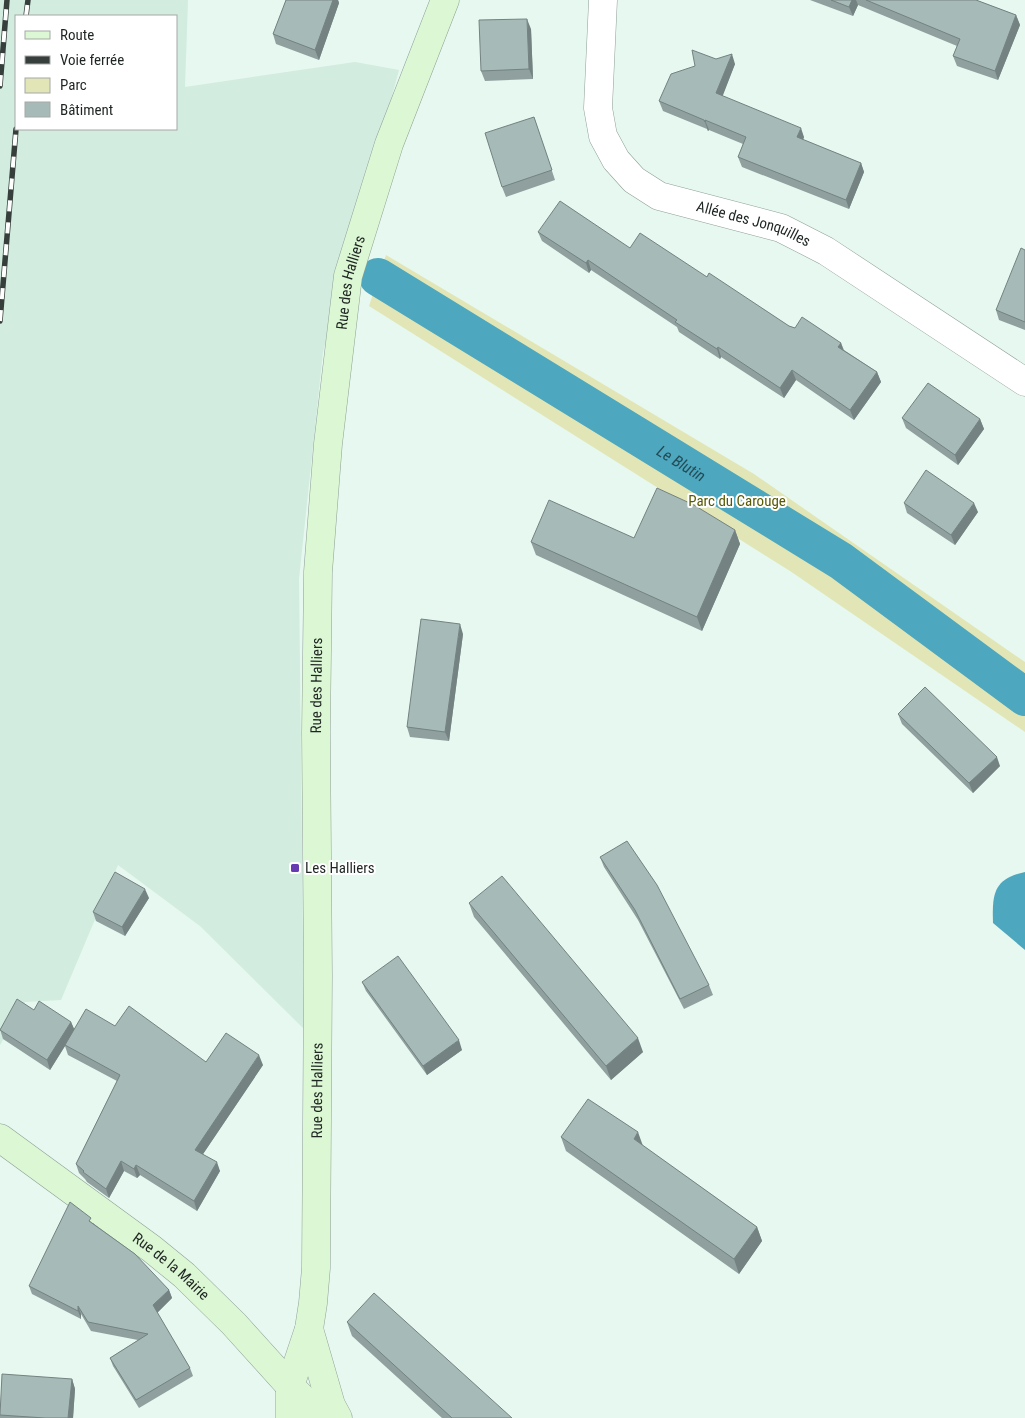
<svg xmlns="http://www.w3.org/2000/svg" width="1025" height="1418" viewBox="0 0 1025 1418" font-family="'Roboto Condensed',sans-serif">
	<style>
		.built { fill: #d2ecdf; fill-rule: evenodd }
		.green { fill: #e2e6b7 }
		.water { fill: #4da7be }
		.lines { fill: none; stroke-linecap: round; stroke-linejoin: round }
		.canal { stroke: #4da7be; stroke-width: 38 }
		.street-casing { stroke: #8f9f97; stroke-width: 29 }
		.secondary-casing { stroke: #8f9f97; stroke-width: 29 }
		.street { stroke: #fff; stroke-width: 28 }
		.secondary { stroke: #dcf7d3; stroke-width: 28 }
		.rail-casing { stroke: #373f3c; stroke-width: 5.5 }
		.rail { stroke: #fff; stroke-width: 4; stroke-dasharray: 11; stroke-linecap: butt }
		.wall { fill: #8fa09e }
		.shaded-wall { fill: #748281 }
		.building { fill: #a6bab8; stroke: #748281 }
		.poi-dot { fill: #663bb2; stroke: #fff; stroke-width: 2 }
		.labels { text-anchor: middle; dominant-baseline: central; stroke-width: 4; stroke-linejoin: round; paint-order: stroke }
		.street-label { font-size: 15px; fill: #1e2522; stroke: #fff }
		.park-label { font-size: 15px; fill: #575a04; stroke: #fff }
		.poi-label { font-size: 15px; fill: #1e2522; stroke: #fff; text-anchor: start }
		.water-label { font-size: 16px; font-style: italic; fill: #234c56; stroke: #fff }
	</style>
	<rect width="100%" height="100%" fill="#e6f8ef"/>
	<path class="built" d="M 0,0 L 188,0 L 185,87 L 355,62 L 399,70 L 323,352 L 299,579 L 304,1029 L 200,926 L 118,865 L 61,1000 L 25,1002 L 0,1045 ZM 16,16 L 176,16 L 176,129 L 16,129 Z"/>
	<path class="green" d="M 386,255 L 754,474 L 1025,662 L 1025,732 L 790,571 L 369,306 Z"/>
	<path class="water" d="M 1025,872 L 1025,950 L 993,923 C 992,893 994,879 1025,872 Z"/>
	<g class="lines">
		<path class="canal" id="s1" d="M 378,277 L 841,561 L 1025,697"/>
		<g class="street-casing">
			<g id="street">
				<path id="s2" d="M 603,0 L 598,108 L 603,136 L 616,160 L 634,180 L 659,196 L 781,228 L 826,251 L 1025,382"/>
			</g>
		</g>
		<g class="secondary-casing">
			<g id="secondary">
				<path id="s3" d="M 0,1138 L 152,1249 L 184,1275 L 234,1324 L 290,1386 L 322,1418"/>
				<path d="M 309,1329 L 331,1405 L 338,1418"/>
				<path id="s4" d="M 290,1418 L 290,1386 L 309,1329 L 313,1303 L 316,1268 L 318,976 L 316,732 L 318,572 L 328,444 L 348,276 L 389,144 L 445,0"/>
			</g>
		</g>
		<use href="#street" class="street"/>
		<use href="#secondary" class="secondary"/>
		<g class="rail-casing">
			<path id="rail" d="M 26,16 L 28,0
				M 0,86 L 7,0
				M 0,321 L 16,129"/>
		</g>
		<use href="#rail" class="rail"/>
	</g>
	<path class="wall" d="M 286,0 L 338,0 L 339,3 L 319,60 L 276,44 L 273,34 Z
		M 810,0 L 976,0 L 1016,15 L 1020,25 L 998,80 L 957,66 L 953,56 L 957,46 L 858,5 L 853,16 Z
		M 531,29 L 533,79 L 485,81 L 481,71 Z
		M 716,59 L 735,64 L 722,96 L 804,137 L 803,140 L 861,163 L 864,172 L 849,209 L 742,167 L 738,157 L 743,144 L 709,130 L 708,131 L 707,129 L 663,111 L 659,101 Z
		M 534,117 L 555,180 L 506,197 L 502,187 Z
		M 538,232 L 630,248 L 707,277 L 789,326 L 795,328 L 841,343 L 844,350 L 877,372 L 881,382 L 854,420 L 796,380 L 784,398 L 721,357 L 720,359 L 679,332 L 677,327 L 591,270 L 589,273 L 542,241 Z
		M 1025,250 L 1025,330 L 999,320 L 996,310 Z
		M 902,418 L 980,419 L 984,429 L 958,465 L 906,428 Z
		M 904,503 L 978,512 L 955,545 L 907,513 Z
		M 735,530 L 740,544 L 702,631 L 536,555 L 531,542 L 634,538 Z
		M 463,634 L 449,741 L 410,737 L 407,727 Z
		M 898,714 L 1000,766 L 973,793 L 902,724 Z
		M 600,857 L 709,985 L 713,995 L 684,1009 L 638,920 L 604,867 Z
		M 149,898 L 125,936 L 96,921 L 93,912 Z
		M 469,903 L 643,1052 L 611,1080 L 474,917 Z
		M 362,982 L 462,1050 L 427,1075 L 366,991 Z
		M 34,1010 L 71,1022 L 74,1029 L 115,1026 L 206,1062 L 263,1065 L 203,1154 L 220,1171 L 197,1211 L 140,1175 L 137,1178 L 124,1171 L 109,1198 L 87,1182 L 85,1179 L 79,1173 L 76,1164 L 117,1081 L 68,1055 L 65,1046 L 50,1070 L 3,1039 L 0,1029 Z
		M 561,1137 L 643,1146 L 757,1227 L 762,1241 L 739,1274 L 566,1151 Z
		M 93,1223 L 169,1290 L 172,1298 L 157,1313 L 190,1368 L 193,1376 L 139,1408 L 113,1366 L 110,1358 L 138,1340 L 91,1331 L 81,1314 L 81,1319 L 32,1294 L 29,1286 Z
		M 347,1322 L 512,1418 L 442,1418 L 352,1336 Z
		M 72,1379 L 75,1389 L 73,1418 L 0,1418 L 0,1415 Z"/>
	<path class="shaded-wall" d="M 333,0 L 338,0 L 339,3 L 319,60 L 315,50 Z
		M 852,0 L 856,0 L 858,5 L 853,16 L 849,7 Z
		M 1016,15 L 1020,25 L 998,80 L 995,71 Z
		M 527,19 L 531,29 L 533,79 L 529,69 Z
		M 732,54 L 735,64 L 720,103 L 716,93 Z
		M 705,120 L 709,130 L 708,131 L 705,122 Z
		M 801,128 L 804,137 L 800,147 L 797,137 Z
		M 861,163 L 864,172 L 849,209 L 846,200 Z
		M 588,260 L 591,270 L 589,273 L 586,263 Z
		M 841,343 L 844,352 L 838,347 Z
		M 718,347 L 721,357 L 720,359 L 717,349 Z
		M 792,370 L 796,380 L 784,398 L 780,388 Z
		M 877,372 L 881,382 L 854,420 L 850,410 Z
		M 980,419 L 984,429 L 958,465 L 955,455 Z
		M 974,503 L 978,512 L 955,545 L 951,535 Z
		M 735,530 L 740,544 L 702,631 L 697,617 Z
		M 460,624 L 463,634 L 449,741 L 445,732 Z
		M 997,757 L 1000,766 L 973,793 L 969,783 Z
		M 145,889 L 149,898 L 125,936 L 122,927 Z
		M 71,1022 L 75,1031 L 65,1045 L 65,1046 L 50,1070 L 47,1060 Z
		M 638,1038 L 643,1052 L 611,1080 L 606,1066 Z
		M 459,1040 L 462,1050 L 427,1075 L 423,1066 Z
		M 259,1055 L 263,1065 L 199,1160 L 195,1150 Z
		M 638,1132 L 643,1146 L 634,1139 Z
		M 121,1161 L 124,1171 L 109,1198 L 106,1189 Z
		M 217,1162 L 220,1171 L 197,1211 L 194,1201 Z
		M 136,1165 L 140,1175 L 137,1178 L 134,1169 Z
		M 757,1227 L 762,1241 L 739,1274 L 734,1259 Z
		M 169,1290 L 172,1298 L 156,1314 L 153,1305 Z
		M 78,1306 L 81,1314 L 81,1319 L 78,1311 Z
		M 72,1379 L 75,1389 L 73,1418 L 68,1418 Z"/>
	<path class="building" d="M 286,0 L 333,0 L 315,50 L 273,34 Z
		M 831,0 L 852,0 L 849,7 Z
		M 866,0 L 976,0 L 1016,15 L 995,71 L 953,56 L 960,39 Z
		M 527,19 L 529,69 L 481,71 L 479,20 Z
		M 692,50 L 716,59 L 732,54 L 716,93 L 801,128 L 797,137 L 861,163 L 846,200 L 738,157 L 746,137 L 705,120 L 705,122 L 704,120 L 659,101 L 671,74 L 695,66 Z
		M 534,117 L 552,170 L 502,187 L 485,133 Z
		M 560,201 L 630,248 L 640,233 L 707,277 L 709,273 L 789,326 L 795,328 L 802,317 L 841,343 L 838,347 L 877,372 L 850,410 L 792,370 L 780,388 L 718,347 L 717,349 L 675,322 L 677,320 L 588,260 L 586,263 L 538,232 Z
		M 1021,248 L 1025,250 L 1025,322 L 996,310 Z
		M 928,383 L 980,419 L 955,455 L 902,418 Z
		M 926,470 L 974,503 L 951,535 L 904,503 Z
		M 657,488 L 694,505 L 735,530 L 697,617 L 531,542 L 549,500 L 634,538 Z
		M 421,619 L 460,624 L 445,732 L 407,727 Z
		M 925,687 L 997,757 L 969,783 L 898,714 Z
		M 627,841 L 657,885 L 709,985 L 680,999 L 635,910 L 600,857 Z
		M 115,872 L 145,889 L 122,927 L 93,912 Z
		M 502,876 L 638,1038 L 606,1066 L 469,903 Z
		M 398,956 L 459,1040 L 423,1066 L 362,982 Z
		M 17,999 L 34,1010 L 39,1001 L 71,1022 L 47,1060 L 0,1030 Z
		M 129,1006 L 206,1062 L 226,1033 L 259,1055 L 195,1150 L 217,1162 L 194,1201 L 136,1165 L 134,1169 L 121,1161 L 106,1189 L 83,1172 L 84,1171 L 76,1164 L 120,1075 L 65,1045 L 86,1009 L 115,1026 Z
		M 588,1099 L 638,1132 L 634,1139 L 757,1227 L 734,1259 L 561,1137 Z
		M 70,1202 L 91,1218 L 89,1221 L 135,1254 L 169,1290 L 153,1305 L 190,1368 L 136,1400 L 110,1358 L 148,1334 L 88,1322 L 78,1306 L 78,1311 L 29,1286 Z
		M 374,1293 L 512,1418 L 452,1418 L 347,1322 Z
		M 2,1374 L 72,1379 L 68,1418 L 45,1418 L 0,1415 Z"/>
	<rect class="poi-dot" x="290" y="863" width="10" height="10" rx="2.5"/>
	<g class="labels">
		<g class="street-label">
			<text stroke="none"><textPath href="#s2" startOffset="319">Allée des Jonquilles</textPath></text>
			<text stroke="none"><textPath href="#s4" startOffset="1141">Rue des Halliers</textPath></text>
			<text stroke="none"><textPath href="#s4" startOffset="736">Rue des Halliers</textPath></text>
			<text stroke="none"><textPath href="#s4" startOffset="331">Rue des Halliers</textPath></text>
			<text stroke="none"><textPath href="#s3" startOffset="214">Rue de la Mairie</textPath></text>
		</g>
		<g class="park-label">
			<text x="737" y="501">Parc du Carouge</text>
		</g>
		<g class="poi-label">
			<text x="305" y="868">Les Halliers</text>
		</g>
		<g class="water-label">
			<text stroke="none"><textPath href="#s1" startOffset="356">Le Blutin</textPath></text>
		</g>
	</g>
	<rect x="15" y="15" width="162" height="115" fill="#ffffff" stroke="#a5a8a7"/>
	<rect x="25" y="31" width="25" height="8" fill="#dcf7d3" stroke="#a5a8a7"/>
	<text x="60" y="40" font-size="15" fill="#1e2522">Route</text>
	<rect x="25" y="56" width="25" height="8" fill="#373f3c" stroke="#a5a8a7"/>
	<text x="60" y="65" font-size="15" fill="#1e2522">Voie ferrée</text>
	<rect x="25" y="78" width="25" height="15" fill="#e2e6b7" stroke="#a5a8a7"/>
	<text x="60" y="90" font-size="15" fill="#1e2522">Parc</text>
	<rect x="25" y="102" width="25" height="15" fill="#a6bab8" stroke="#a5a8a7"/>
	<text x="60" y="115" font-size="15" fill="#1e2522">Bâtiment</text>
</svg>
